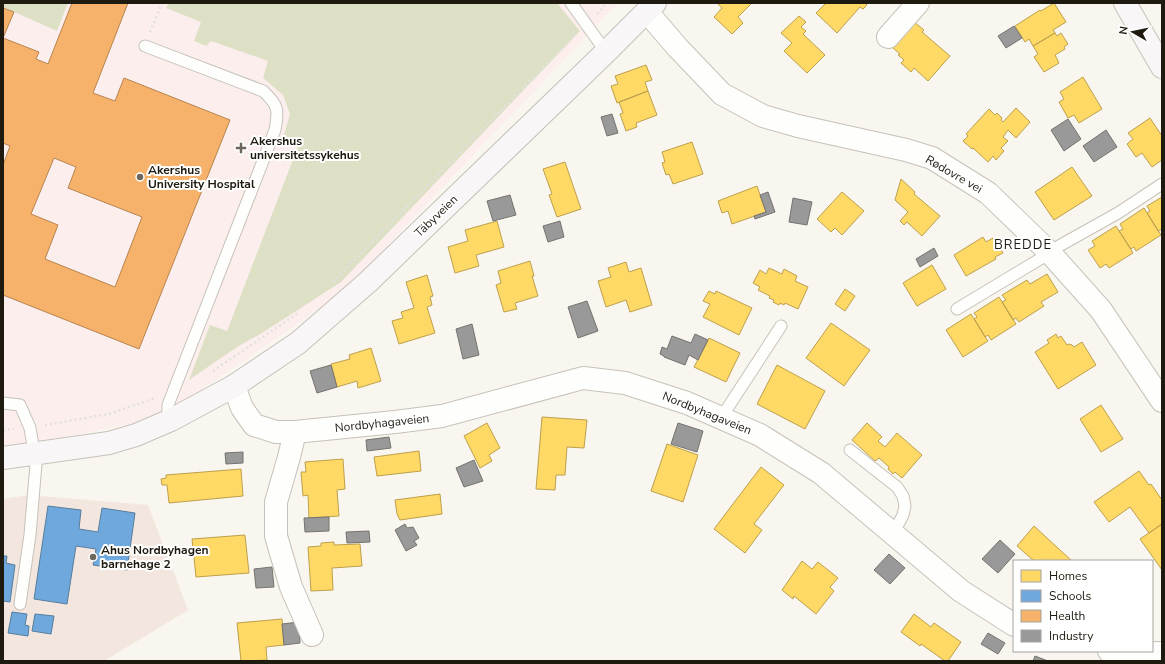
<svg xmlns="http://www.w3.org/2000/svg" width="1165" height="664" viewBox="0 0 1165 664" font-family="'Nunito Sans',sans-serif">
	<style>
		.education { fill: #f2e6de }
		.medical { fill: #fbeeed }
		.green { fill: #dde0c4 }
		.homes { fill: #ffd966; stroke: #bca04c }
		.schools { fill: #6fa8dc; stroke: #577d9e }
		.health { fill: #f6b26b; stroke: #b6844f; fill-rule: evenodd }
		.industry { fill: #999; stroke: #747370 }
		.lines { fill: none; stroke-linecap: round; stroke-linejoin: round }
		.lane-casing { stroke: #c6c2b9; stroke-width: 13 }
		.street-casing { stroke: #c6c2b9; stroke-width: 24 }
		.secondary-casing { stroke: #c6c2b9; stroke-width: 24 }
		.path { stroke: #e2e1de; stroke-width: 2.5; stroke-dasharray: 2 3; stroke-linecap: butt }
		.lane { stroke: #fefefd; stroke-width: 11 }
		.street { stroke: #fefefd; stroke-width: 22 }
		.secondary { stroke: #f9f6f8; stroke-width: 22 }
		.poi-dot { fill: #6b675d; stroke: #fff; stroke-width: 1.5 }
		.labels { text-anchor: middle; dominant-baseline: central; stroke-width: 4; stroke-linejoin: round; paint-order: stroke }
		.poi-label { font-size: 12px; font-weight: bold; fill: #1f1a0f; stroke: #fff; text-anchor: start }
		.street-label { font-size: 12px; fill: #1f1a0f; stroke: #fff }
		.neighbourhood-label { font-size: 13px; letter-spacing: 1px; fill: #1f1a0f; stroke: #fff }
	</style>
	<rect width="100%" height="100%" fill="#f9f6ef"/>
	<path class="education" d="M 28,495 L 148,505 L 188,610 L 104,661 L 3,661 L 3,499 Z"/>
	<path class="medical" d="M 3,3 L 618,3 L 341,294 L 160,418 L 3,449 Z"/>
	<path class="green" d="M 3,3 L 68,3 L 57,31 L 3,7 Z
		M 169,3 L 557,3 L 580,31 L 341,282 L 262,333 L 237,347 L 189,380 L 210,325 L 227,331 L 299,144 L 283,138 L 290,114 L 283,95 L 263,78 L 268,61 L 211,41 L 206,46 L 194,41 L 201,22 L 166,8 Z"/>
	<path class="homes" d="M 717,3 L 752,3 L 738,17 L 743,23 L 732,34 L 714,17 L 722,8 Z
		M 826,3 L 865,3 L 867,5 L 863,9 L 860,7 L 837,33 L 816,13 Z
		M 1054,3 L 1066,22 L 1053,30 L 1055,33 L 1033,46 L 1029,39 L 1025,42 L 1015,26 L 1040,10 L 1041,11 Z
		M 799,16 L 806,22 L 801,27 L 806,31 L 803,34 L 825,55 L 807,73 L 784,51 L 792,43 L 781,33 Z
		M 914,22 L 924,30 L 922,32 L 950,56 L 928,81 L 914,68 L 911,72 L 901,63 L 904,60 L 898,55 L 900,54 L 892,47 Z
		M 1055,33 L 1057,36 L 1061,33 L 1068,44 L 1064,47 L 1065,49 L 1055,55 L 1059,63 L 1044,72 L 1034,57 L 1038,54 L 1033,46 Z
		M 646,65 L 652,80 L 645,82 L 648,91 L 617,103 L 611,86 L 618,84 L 615,76 Z
		M 1083,77 L 1102,109 L 1079,123 L 1074,115 L 1068,118 L 1059,102 L 1064,99 L 1060,92 Z
		M 648,91 L 657,115 L 636,123 L 637,127 L 626,131 L 620,114 L 623,113 L 619,102 Z
		M 1016,108 L 1030,122 L 1016,138 L 1008,130 L 1003,137 L 1008,141 L 1001,148 L 1004,151 L 996,160 L 993,156 L 988,162 L 973,148 L 972,149 L 963,141 L 968,136 L 966,134 L 989,109 L 995,115 L 997,113 L 1002,118 L 1001,120 L 1003,122 Z
		M 1150,118 L 1162,136 L 1162,160 L 1152,167 L 1142,153 L 1136,157 L 1127,144 L 1133,139 L 1128,133 Z
		M 692,142 L 703,174 L 673,184 L 669,174 L 666,175 L 662,163 L 665,162 L 662,152 Z
		M 565,162 L 581,209 L 557,217 L 549,195 L 552,194 L 543,169 Z
		M 1072,167 L 1092,196 L 1054,220 L 1035,192 Z
		M 901,179 L 915,192 L 914,194 L 940,216 L 922,236 L 907,222 L 904,225 L 900,221 L 908,212 L 895,200 Z
		M 757,186 L 766,212 L 732,224 L 728,211 L 722,213 L 718,201 Z
		M 842,192 L 864,211 L 842,235 L 835,228 L 831,232 L 817,219 Z
		M 1162,197 L 1162,229 L 1158,231 L 1147,213 L 1150,211 L 1147,206 Z
		M 1144,208 L 1161,235 L 1136,251 L 1134,247 L 1131,249 L 1119,231 L 1123,229 L 1120,224 Z
		M 497,221 L 504,247 L 476,255 L 479,266 L 455,273 L 448,247 L 468,241 L 465,230 Z
		M 1116,226 L 1133,253 L 1109,268 L 1106,264 L 1100,268 L 1088,250 L 1095,246 L 1092,241 Z
		M 983,237 L 986,242 L 993,238 L 1003,253 L 995,257 L 996,259 L 966,276 L 954,255 Z
		M 530,261 L 534,276 L 532,276 L 538,296 L 515,303 L 517,309 L 504,312 L 496,285 L 501,283 L 498,271 Z
		M 626,262 L 629,272 L 641,268 L 652,305 L 630,312 L 626,300 L 606,307 L 598,281 L 611,277 L 608,268 Z
		M 932,265 L 946,289 L 917,306 L 903,283 Z
		M 769,268 L 782,274 L 784,269 L 797,276 L 795,281 L 808,287 L 798,309 L 785,303 L 784,305 L 780,303 L 779,305 L 773,302 L 774,300 L 769,298 L 770,296 L 758,290 L 760,287 L 753,283 L 760,270 L 766,274 Z
		M 1047,274 L 1058,292 L 1041,302 L 1044,306 L 1019,322 L 1016,318 L 1013,320 L 1002,302 L 1006,300 L 1002,295 L 1027,280 L 1030,284 Z
		M 427,275 L 433,296 L 430,297 L 432,305 L 427,307 L 435,333 L 399,344 L 392,321 L 403,318 L 401,312 L 414,308 L 406,282 Z
		M 845,289 L 855,296 L 845,311 L 835,304 Z
		M 709,291 L 715,294 L 716,291 L 752,308 L 739,335 L 703,317 L 710,304 L 703,301 Z
		M 999,297 L 1016,324 L 991,340 L 988,335 L 985,337 L 974,319 L 977,317 L 974,313 Z
		M 971,314 L 988,341 L 963,357 L 946,330 Z
		M 831,323 L 870,350 L 844,386 L 806,358 Z
		M 1056,334 L 1058,338 L 1061,336 L 1067,345 L 1069,344 L 1072,345 L 1074,347 L 1082,342 L 1096,365 L 1058,389 L 1035,352 L 1049,343 L 1047,340 Z
		M 709,338 L 740,353 L 726,382 L 694,367 Z
		M 371,348 L 381,381 L 358,388 L 357,381 L 337,387 L 331,364 L 350,359 L 349,355 Z
		M 777,365 L 825,391 L 805,429 L 757,404 Z
		M 1101,405 L 1123,439 L 1101,452 L 1080,419 Z
		M 542,417 L 587,420 L 584,448 L 567,447 L 565,475 L 556,475 L 555,490 L 536,489 Z
		M 487,423 L 500,448 L 489,455 L 492,461 L 480,468 L 464,436 Z
		M 867,423 L 882,437 L 878,441 L 885,447 L 897,433 L 922,455 L 902,478 L 895,472 L 893,474 L 888,469 L 889,467 L 879,458 L 875,461 L 852,440 Z
		M 667,444 L 698,455 L 683,502 L 651,491 Z
		M 419,451 L 421,471 L 377,476 L 374,457 Z
		M 343,459 L 345,489 L 337,490 L 339,516 L 309,518 L 308,495 L 303,496 L 301,472 L 306,472 L 305,462 Z
		M 761,467 L 784,485 L 754,524 L 762,530 L 745,553 L 714,529 Z
		M 241,469 L 243,496 L 169,503 L 167,485 L 162,485 L 161,479 L 166,478 L 166,475 Z
		M 1139,471 L 1149,485 L 1151,484 L 1162,500 L 1162,524 L 1149,533 L 1130,507 L 1109,522 L 1094,502 Z
		M 440,494 L 442,514 L 400,520 L 397,514 L 395,500 Z
		M 1162,524 L 1162,570 L 1140,539 Z
		M 1034,526 L 1072,561 L 1034,561 L 1017,546 Z
		M 245,535 L 249,573 L 196,577 L 192,539 Z
		M 334,542 L 334,545 L 360,544 L 362,566 L 332,568 L 333,590 L 311,591 L 308,547 L 321,546 L 321,543 Z
		M 802,561 L 812,569 L 818,562 L 838,578 L 830,587 L 834,591 L 816,614 L 794,596 L 793,599 L 782,590 Z
		M 914,614 L 931,627 L 934,623 L 961,642 L 948,661 L 945,661 L 921,644 L 920,646 L 901,632 Z
		M 282,619 L 284,645 L 266,647 L 267,660 L 241,661 L 237,623 Z"/>
	<path class="schools" d="M 48,506 L 81,510 L 79,529 L 98,532 L 102,508 L 135,513 L 127,570 L 93,565 L 96,549 L 76,546 L 67,604 L 34,599 Z
		M 3,556 L 7,556 L 6,563 L 15,565 L 10,602 L 3,601 Z
		M 12,612 L 27,614 L 25,625 L 29,626 L 28,636 L 8,633 Z
		M 35,614 L 54,616 L 51,634 L 32,631 Z"/>
	<path class="health" d="M 72,3 L 128,3 L 93,93 L 115,101 L 124,78 L 230,120 L 139,349 L 3,295 L 3,165 L 10,146 L 3,143 L 3,8 L 14,12 L 3,38 L 39,52 L 36,59 L 48,64 ZM 54,158 L 76,167 L 68,188 L 142,217 L 115,287 L 45,259 L 58,225 L 31,214 Z"/>
	<path class="industry" d="M 1014,26 L 1022,38 L 1006,48 L 998,36 Z
		M 612,114 L 618,133 L 607,136 L 601,117 Z
		M 1068,119 L 1081,139 L 1064,151 L 1051,130 Z
		M 1106,130 L 1117,147 L 1094,162 L 1083,146 Z
		M 768,192 L 775,212 L 755,219 L 754,216 L 766,212 L 760,195 Z
		M 510,195 L 516,215 L 493,221 L 487,201 Z
		M 793,198 L 812,202 L 807,225 L 789,222 Z
		M 560,221 L 564,237 L 548,242 L 543,226 Z
		M 934,248 L 938,256 L 920,267 L 916,259 Z
		M 587,301 L 598,331 L 578,338 L 568,307 Z
		M 472,324 L 479,355 L 463,359 L 456,329 Z
		M 695,334 L 708,340 L 698,360 L 689,355 L 685,365 L 664,357 L 664,356 L 660,354 L 662,347 L 667,349 L 672,336 L 691,343 Z
		M 331,365 L 337,387 L 317,393 L 310,371 Z
		M 678,423 L 703,431 L 697,452 L 671,444 Z
		M 389,437 L 391,448 L 367,451 L 366,440 Z
		M 243,452 L 243,463 L 226,464 L 225,453 Z
		M 474,460 L 483,481 L 464,487 L 456,468 Z
		M 329,517 L 329,531 L 305,532 L 304,518 Z
		M 405,524 L 407,528 L 413,527 L 419,538 L 414,541 L 417,545 L 406,551 L 395,530 Z
		M 369,531 L 370,542 L 347,543 L 346,532 Z
		M 1000,540 L 1015,554 L 998,573 L 982,559 Z
		M 889,554 L 905,568 L 890,584 L 874,570 Z
		M 272,567 L 274,587 L 256,588 L 254,569 Z
		M 299,622 L 300,643 L 284,645 L 282,624 Z
		M 988,633 L 1005,643 L 998,654 L 981,644 Z
		M 1035,656 L 1048,661 L 1033,661 Z"/>
	<g class="lines">
		<g class="lane-casing">
			<path id="lane" d="M 571,3 L 606,52
				M 145,46 L 263,91 C 278,105 279,109 275,130 L 168,405 L 168,411 L 171,420
				M 957,309 L 1050,253 L 1059,246 L 1118,213 L 1162,184
				M 3,403 L 20,405 L 30,428 L 36,464 L 30,535 L 20,604
				M 721,418 L 781,326
				M 850,450 L 897,487 L 903,496 L 905,506 L 903,515 L 893,534"/>
		</g>
		<g class="street-casing">
			<path id="street" d="M 647,12 L 678,48 L 722,94 L 763,116 L 798,126 L 906,150 L 932,158 L 988,193 L 1050,253 L 1101,310 L 1162,401
				M 888,37 L 918,3
				M 234,386 L 242,408 L 254,425 L 276,432 L 295,432 L 395,422 L 442,416 L 583,378 L 625,383 L 687,403 L 760,435 L 821,473 L 961,591 L 1014,625
				M 295,432 L 289,457 L 276,502 L 276,536 L 291,587 L 312,635
				M 1109,651 L 1124,654 L 1162,653"/>
		</g>
		<g class="secondary-casing">
			<path id="secondary" d="M 1125,3 L 1162,67
				M 3,458 L 109,443 L 136,435 L 171,420 L 234,386 L 298,343 L 368,282 L 606,52 L 655,3"/>
		</g>
		<path class="path" d="M 597,14 L 607,3
			M 150,32 L 162,3
			M 333,282 L 576,34
			M 213,371 L 298,313
			M 45,425 L 109,414 L 155,398
			M 3,430 L 14,429"/>
		<use href="#lane" class="lane"/>
		<use href="#street" class="street"/>
		<use href="#secondary" class="secondary"/>
	</g>
	<g class="poi-dot">
		<path d="M239 142h4v4h4v4h-4v4h-4v-4h-4v-4h4z"/>
		<circle cx="140" cy="177" r="4"/>
		<circle cx="93" cy="557" r="4"/>
	</g>
	<g class="labels">
		<g class="poi-label">
			<text x="250" y="141">Akershus<tspan x="250" dy="14">universitetssykehus</tspan></text>
			<text x="148" y="170">Akershus<tspan x="148" dy="14">University Hospital</tspan></text>
			<text x="101" y="550">Ahus Nordbyhagen<tspan x="101" dy="14">barnehage 2</tspan></text>
		</g>
		<g class="street-label">
			<text transform="translate(954 174) rotate(30)">Rødovre vei</text>
			<text transform="translate(436 216) rotate(-44)">Täbyveien</text>
			<text transform="translate(707 413) rotate(22)">Nordbyhagaveien</text>
			<text transform="translate(382 423) rotate(-6)">Nordbyhagaveien</text>
		</g>
		<g class="neighbourhood-label">
			<text x="1023" y="245">BREDDE</text>
		</g>
	</g>
	<rect width="1165" height="664" fill="none" stroke="#1f1a0f" stroke-width="8"/>
	<rect x="1013" y="560" width="140" height="92" fill="#ffffff" stroke="#a5a39f"/>
	<rect x="1021" y="570" width="20" height="12" fill="#ffd966" stroke="#a5a39f"/>
	<text x="1049" y="580" font-size="12" fill="#1f1a0f">Homes</text>
	<rect x="1021" y="590" width="20" height="12" fill="#6fa8dc" stroke="#a5a39f"/>
	<text x="1049" y="600" font-size="12" fill="#1f1a0f">Schools</text>
	<rect x="1021" y="610" width="20" height="12" fill="#f6b26b" stroke="#a5a39f"/>
	<text x="1049" y="620" font-size="12" fill="#1f1a0f">Health</text>
	<rect x="1021" y="630" width="20" height="12" fill="#999999" stroke="#a5a39f"/>
	<text x="1049" y="640" font-size="12" fill="#1f1a0f">Industry</text>
	<g transform="translate(1133 32) rotate(279)" stroke="#ffffff" stroke-width="3" paint-order="stroke">
	<path d="M0-3L7 15L0 10L-7 15Z" fill="#1f1a0f"/>
	<text y="-6" font-size="11" font-weight="bold" text-anchor="middle" fill="#1f1a0f">N</text>
	</g>
</svg>
